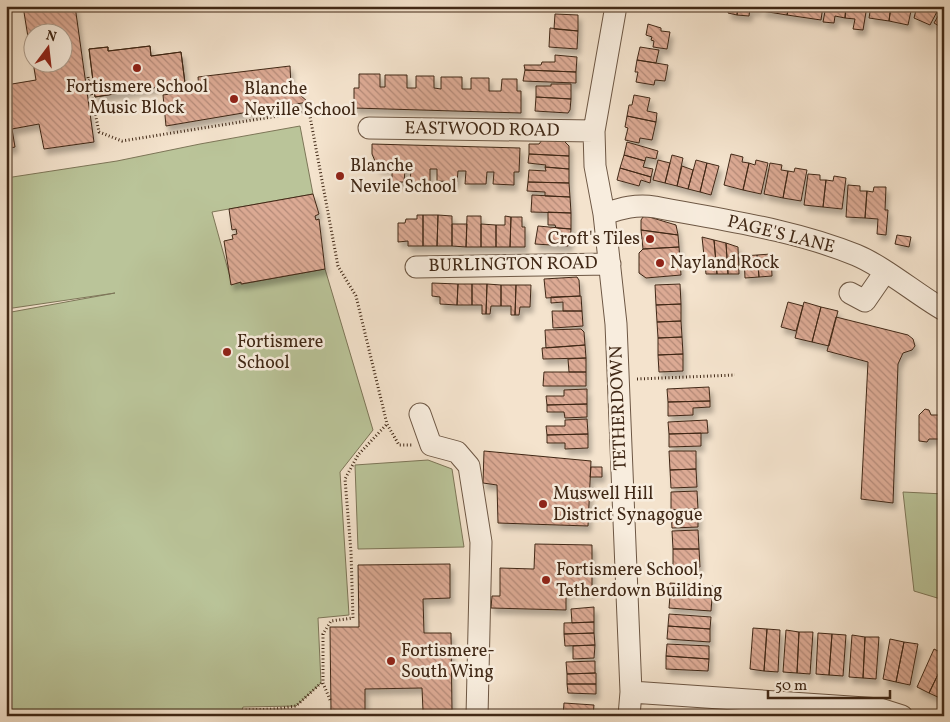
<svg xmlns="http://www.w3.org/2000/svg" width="950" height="722" viewBox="0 0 950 722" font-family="Vollkorn,serif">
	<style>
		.green { fill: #bac499; stroke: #7d7658 }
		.building { fill: url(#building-back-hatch); stroke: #402816; filter: url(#shadow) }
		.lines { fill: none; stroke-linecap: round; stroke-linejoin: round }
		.minor-casing { stroke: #6d5744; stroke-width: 23 }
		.path { stroke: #402816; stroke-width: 3; stroke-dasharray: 1 2.5; stroke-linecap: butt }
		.minor { stroke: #f8edde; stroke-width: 21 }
		.poi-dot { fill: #8f2418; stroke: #f8edde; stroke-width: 2 }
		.labels { text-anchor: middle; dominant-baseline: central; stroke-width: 5; stroke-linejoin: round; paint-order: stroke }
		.poi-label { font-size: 18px; fill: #402816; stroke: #f8edde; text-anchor: start }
		.street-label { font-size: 18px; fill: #402816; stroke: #f8edde }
	</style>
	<defs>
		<pattern id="building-back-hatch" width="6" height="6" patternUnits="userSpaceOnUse" patternTransform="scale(1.25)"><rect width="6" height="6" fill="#dcaa94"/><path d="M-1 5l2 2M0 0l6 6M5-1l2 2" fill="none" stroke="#b48a78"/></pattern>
		<filter id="shadow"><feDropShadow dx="3" dy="5.5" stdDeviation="2.5" flood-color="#0004"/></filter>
	</defs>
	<rect width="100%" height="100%" fill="#f4e3cd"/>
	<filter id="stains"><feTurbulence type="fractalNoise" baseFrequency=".004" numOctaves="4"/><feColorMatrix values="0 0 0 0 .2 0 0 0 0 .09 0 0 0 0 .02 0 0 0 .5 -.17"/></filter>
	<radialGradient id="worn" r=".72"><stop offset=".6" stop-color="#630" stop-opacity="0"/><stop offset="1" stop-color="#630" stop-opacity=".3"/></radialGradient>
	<path class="green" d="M 300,126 L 313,194 L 212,212 L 232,284 L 241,282 L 242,284 L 325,269 L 373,430 L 340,472 L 349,615 L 318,618 L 321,683 L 296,706 L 243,707 L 240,716 L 6,716 L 6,313 L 115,293 L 6,309 L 6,178 L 117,161 L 200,144 Z
		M 428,460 L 452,469 L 464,547 L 358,549 L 355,465 Z
		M 903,492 L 944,494 L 944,600 L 914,591 Z"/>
	<path class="building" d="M 23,6 L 75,6 L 94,142 L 44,149 L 39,124 L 12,129 L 15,147 L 6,149 L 6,85 L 36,80 L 33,62 L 62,62 L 62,32 L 32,32 L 32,62 Z
		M 729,6 L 738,6 L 737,15 L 728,13 Z
		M 738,6 L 759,6 L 758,10 L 750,9 L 749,16 L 737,15 Z
		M 763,6 L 789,6 L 787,15 L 762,11 Z
		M 789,6 L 823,6 L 821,20 L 787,15 Z
		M 826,6 L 846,6 L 845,18 L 835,16 L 834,23 L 823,22 Z
		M 846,6 L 867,6 L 863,30 L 853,29 L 855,19 L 845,18 Z
		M 871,6 L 891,6 L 889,21 L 869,18 Z
		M 891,6 L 912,6 L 908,25 L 889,21 Z
		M 917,6 L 940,6 L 930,25 L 914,18 Z
		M 944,6 L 944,29 L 934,23 Z
		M 555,14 L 578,15 L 578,31 L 554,29 Z
		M 648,24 L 661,28 L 661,31 L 670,32 L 667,49 L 653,47 L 654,41 L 651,40 L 652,37 L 646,35 Z
		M 550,28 L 578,31 L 577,49 L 549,47 Z
		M 150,46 L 151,56 L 181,52 L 185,83 L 95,97 L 89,49 L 108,47 L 108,51 Z
		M 150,46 L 151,56 L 181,52 L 185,83 L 95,97 L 89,49 L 108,47 L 108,51 Z
		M 640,47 L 659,50 L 656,63 L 637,60 Z
		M 555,55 L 577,57 L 576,72 L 525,70 L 524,65 L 541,65 L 542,62 L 555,62 Z
		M 637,60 L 668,65 L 665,81 L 655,80 L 654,85 L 636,82 L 638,72 L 635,72 Z
		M 290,66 L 291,87 L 308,102 L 166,126 L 163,95 L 199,90 L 198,77 Z
		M 525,70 L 576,72 L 576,83 L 523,81 Z
		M 359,74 L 380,74 L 380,87 L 385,87 L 385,75 L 407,75 L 407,88 L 416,88 L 416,76 L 434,76 L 434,88 L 441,89 L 441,77 L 462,77 L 462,89 L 471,89 L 471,78 L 489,78 L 489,91 L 501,91 L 502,79 L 517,79 L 517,91 L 521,91 L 521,113 L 354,108 L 354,88 L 359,88 Z
		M 551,84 L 571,84 L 571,99 L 536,97 L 536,86 L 551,86 Z
		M 634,95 L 650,98 L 647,111 L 657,113 L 656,122 L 627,116 L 629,105 L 632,105 Z
		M 536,97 L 571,99 L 570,110 L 568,113 L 535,111 Z
		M 627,116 L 656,122 L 652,140 L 640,138 L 639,143 L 625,140 L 628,128 L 625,127 Z
		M 542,140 L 564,141 L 569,146 L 569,156 L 529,154 L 529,144 L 539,144 Z
		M 627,142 L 658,151 L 656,159 L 646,157 L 645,161 L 624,155 Z
		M 372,144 L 520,148 L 519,172 L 514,172 L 514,185 L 493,184 L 494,172 L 487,172 L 486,184 L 465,184 L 466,171 L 458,171 L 457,182 L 437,181 L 437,169 L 430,169 L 430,183 L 410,182 L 411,170 L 405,170 L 404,182 L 392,182 L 392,168 L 378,168 L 372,154 Z
		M 529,154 L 569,156 L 569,169 L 545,167 L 546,165 L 528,163 Z
		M 731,154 L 743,157 L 742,162 L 749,163 L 743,190 L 724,185 Z
		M 624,155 L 645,161 L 643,167 L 653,169 L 651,177 L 620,168 Z
		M 672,155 L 683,158 L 677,186 L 665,183 Z
		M 658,160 L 670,163 L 665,183 L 653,180 Z
		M 696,160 L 707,163 L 700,192 L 688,189 Z
		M 756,160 L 768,163 L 761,194 L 743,190 L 749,163 L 755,165 Z
		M 707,163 L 719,166 L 711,195 L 700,192 Z
		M 770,163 L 782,165 L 781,170 L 788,171 L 783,198 L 764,194 Z
		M 682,166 L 693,170 L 688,189 L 677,186 Z
		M 545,167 L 569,169 L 569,183 L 528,182 L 529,170 L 546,171 Z
		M 620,168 L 651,177 L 650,183 L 641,180 L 639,186 L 617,180 Z
		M 795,168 L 807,170 L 801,201 L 783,198 L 788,171 L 794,172 Z
		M 808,174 L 820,175 L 820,180 L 826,180 L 823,207 L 804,205 Z
		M 834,176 L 846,178 L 842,209 L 823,207 L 826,180 L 833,181 Z
		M 528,182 L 569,183 L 570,197 L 545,196 L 545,192 L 527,191 Z
		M 848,185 L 860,186 L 860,191 L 867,191 L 865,218 L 846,217 Z
		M 874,187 L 886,187 L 885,210 L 888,210 L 886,235 L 877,234 L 878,219 L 865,218 L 867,191 L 873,192 Z
		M 313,194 L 319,214 L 315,216 L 316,220 L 319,219 L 325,269 L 241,284 L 241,282 L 231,285 L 224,241 L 233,239 L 232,235 L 237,234 L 236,229 L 232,230 L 229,209 Z
		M 532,195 L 570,197 L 571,213 L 531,212 Z
		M 548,212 L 571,213 L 571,229 L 556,228 L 555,225 L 548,225 Z
		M 417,215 L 423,215 L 423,246 L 408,246 L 408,241 L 398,242 L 398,223 L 405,223 L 406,219 L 417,219 Z
		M 423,215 L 438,215 L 437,246 L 423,246 Z
		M 438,215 L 452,216 L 452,246 L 437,246 Z
		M 467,216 L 481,216 L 481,247 L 466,247 Z
		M 505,216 L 511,217 L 510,247 L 496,247 L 496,225 L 505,225 Z
		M 646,216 L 676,225 L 678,235 L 641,230 L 641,220 L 643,217 Z
		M 511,217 L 522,217 L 522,227 L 525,227 L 525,247 L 510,247 Z
		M 452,224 L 467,224 L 466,247 L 452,246 Z
		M 481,224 L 496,225 L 496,247 L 481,247 Z
		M 538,226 L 571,229 L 570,244 L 568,246 L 535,244 Z
		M 641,230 L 678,235 L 679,247 L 643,249 Z
		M 897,235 L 911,237 L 909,247 L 895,244 Z
		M 702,237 L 714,240 L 717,274 L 706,274 Z
		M 714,240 L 726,243 L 728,274 L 717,274 Z
		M 726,243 L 738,247 L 739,274 L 728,274 Z
		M 679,247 L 681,275 L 646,278 L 639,273 L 639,253 L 643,249 Z
		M 771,254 L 772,276 L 759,277 L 757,255 Z
		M 757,255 L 759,277 L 745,278 L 744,256 Z
		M 577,277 L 579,280 L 580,296 L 546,298 L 544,279 Z
		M 432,283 L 458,284 L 457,305 L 440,304 L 440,297 L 432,296 Z
		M 458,284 L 472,284 L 472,305 L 457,305 Z
		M 472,284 L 487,284 L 486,314 L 482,314 L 482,305 L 472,305 Z
		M 487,284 L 501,285 L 501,306 L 491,306 L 490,314 L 486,314 Z
		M 680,284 L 681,304 L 656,305 L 655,285 Z
		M 501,285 L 516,285 L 515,315 L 511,315 L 511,306 L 501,306 Z
		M 516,285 L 531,285 L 530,307 L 520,307 L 519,315 L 515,315 Z
		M 581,296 L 582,311 L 563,311 L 563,302 L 551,303 L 551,297 Z
		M 788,302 L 803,306 L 796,331 L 781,327 Z
		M 804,302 L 821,307 L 812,342 L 795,338 Z
		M 681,304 L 681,321 L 657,322 L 656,305 Z
		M 821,307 L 838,311 L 829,346 L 812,342 Z
		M 552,311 L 582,311 L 583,326 L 553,328 Z
		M 836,317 L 908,335 L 913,339 L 915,346 L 912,350 L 903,353 L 898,364 L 893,503 L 861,499 L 868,362 L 827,351 Z
		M 681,321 L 682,337 L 658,338 L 657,322 Z
		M 581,329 L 584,332 L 585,345 L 546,348 L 545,330 Z
		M 682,337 L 683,354 L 658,355 L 658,338 Z
		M 585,345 L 586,358 L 543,359 L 542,348 Z
		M 683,354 L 683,371 L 659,372 L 658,355 Z
		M 586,358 L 586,372 L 569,372 L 568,359 Z
		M 544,372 L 586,372 L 586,386 L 543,386 Z
		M 709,387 L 710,401 L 668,402 L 667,389 Z
		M 587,389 L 587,404 L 547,405 L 546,396 L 564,396 L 564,390 Z
		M 710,401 L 710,407 L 693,408 L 693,415 L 668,416 L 668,402 Z
		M 587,404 L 587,417 L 565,418 L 564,412 L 547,412 L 547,405 Z
		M 925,409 L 929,410 L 931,415 L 944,415 L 944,439 L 929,439 L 927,442 L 919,441 L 919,415 Z
		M 587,419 L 588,434 L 547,435 L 546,426 L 565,426 L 565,420 Z
		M 707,420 L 708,433 L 669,434 L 668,422 Z
		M 701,433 L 701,446 L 669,447 L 669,434 Z
		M 588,434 L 588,448 L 565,449 L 565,443 L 547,443 L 547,435 Z
		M 484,451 L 591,461 L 588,526 L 498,523 L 497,485 L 483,483 Z
		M 669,451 L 696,451 L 696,469 L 670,470 Z
		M 591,467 L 602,467 L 602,477 L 590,477 Z
		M 696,469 L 697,487 L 671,488 L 670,470 Z
		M 697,491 L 698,509 L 671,510 L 671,492 Z
		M 698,509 L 698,527 L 672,528 L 671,510 Z
		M 698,530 L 699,549 L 673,549 L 672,531 Z
		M 535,544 L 592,545 L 592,592 L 566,591 L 566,610 L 491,608 L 492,596 L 500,596 L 500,568 L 534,569 Z
		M 673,549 L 699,549 L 700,567 L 673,568 Z
		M 450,564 L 450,598 L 423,599 L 424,633 L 451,633 L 452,710 L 423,711 L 422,688 L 365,689 L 365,711 L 331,712 L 330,627 L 359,627 L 358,565 Z
		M 670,583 L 713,586 L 712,598 L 670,596 Z
		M 670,596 L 712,598 L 711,611 L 669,608 Z
		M 594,607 L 594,622 L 572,623 L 571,609 Z
		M 669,614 L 711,617 L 710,629 L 668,626 Z
		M 594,622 L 594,633 L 564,634 L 564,623 Z
		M 668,626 L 710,629 L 710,642 L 667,639 Z
		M 753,628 L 767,629 L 764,671 L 750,669 Z
		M 767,629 L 780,630 L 778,672 L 764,671 Z
		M 786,630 L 799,632 L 797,673 L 783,672 Z
		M 799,632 L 813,632 L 810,674 L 797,673 Z
		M 594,633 L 595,645 L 565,646 L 564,634 Z
		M 818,633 L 832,634 L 829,675 L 816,674 Z
		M 832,634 L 846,635 L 843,676 L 829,675 Z
		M 852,635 L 865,637 L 863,678 L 849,677 Z
		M 865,637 L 879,637 L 876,679 L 863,678 Z
		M 890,639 L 904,642 L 896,682 L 883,679 Z
		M 904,642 L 918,644 L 910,685 L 896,682 Z
		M 667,644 L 709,646 L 709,659 L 666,656 Z
		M 595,645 L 594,658 L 573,659 L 573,646 Z
		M 934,649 L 944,654 L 944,662 L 929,693 L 917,687 Z
		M 666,656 L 709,659 L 708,671 L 666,669 Z
		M 595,661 L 595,673 L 567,674 L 566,662 Z
		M 944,662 L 944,694 L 942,699 L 929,693 Z
		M 596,673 L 596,684 L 567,684 L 567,674 Z
		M 567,684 L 596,684 L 596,694 L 568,693 Z
		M 564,703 L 594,705 L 593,716 L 563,716 Z
		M 339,711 L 339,716 L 253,716 L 253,713 Z"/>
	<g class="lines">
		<g class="minor-casing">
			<path id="minor" d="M 616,6 L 594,131 L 595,166 L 604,214 L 616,324 L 631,692 L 629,716
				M 369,128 L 594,131
				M 604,214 C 622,208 636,204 655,207 C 722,220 792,229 856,255 C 885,267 916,294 944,310
				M 416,267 L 610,264
				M 850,293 L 865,301 L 885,272
				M 420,414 L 431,445 L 457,452 L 469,466 L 481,542 L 477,716
				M 631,692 L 880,709 L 902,716"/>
		</g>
		<path class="path" d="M 88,77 L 99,132 L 122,141 L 309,111 L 338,266 L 356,296 L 387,424 L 399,445 L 412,445
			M 85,81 L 93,80
			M 637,379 L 735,375
			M 330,700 L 323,683 L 323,634 L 331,621 L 353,618 L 351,552 L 345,479 L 358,455 L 387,424
			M 243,716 L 245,710 L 276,709 L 296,706 L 321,683"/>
		<use href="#minor" class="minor"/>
	</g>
	<g class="poi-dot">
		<circle cx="137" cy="68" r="5"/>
		<circle cx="234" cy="99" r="5"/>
		<circle cx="340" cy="176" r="5"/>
		<circle cx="650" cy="239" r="5"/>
		<circle cx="660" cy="263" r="5"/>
		<circle cx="227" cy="352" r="5"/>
		<circle cx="543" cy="504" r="5"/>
		<circle cx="546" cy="580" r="5"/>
		<circle cx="391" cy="661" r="5"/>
	</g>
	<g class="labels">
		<g class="poi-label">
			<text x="137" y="87" text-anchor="middle">Fortismere School<tspan x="137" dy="21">Music Block</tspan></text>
			<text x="244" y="89">Blanche<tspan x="244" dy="21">Neville School</tspan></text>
			<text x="350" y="166">Blanche<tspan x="350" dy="21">Nevile School</tspan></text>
			<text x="640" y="239" text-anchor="end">Croft's Tiles</text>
			<text x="670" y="263">Nayland Rock</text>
			<text x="237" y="342">Fortismere<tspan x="237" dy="21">School</tspan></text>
			<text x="553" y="494">Muswell Hill<tspan x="553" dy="21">District Synagogue</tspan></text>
			<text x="556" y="570">Fortismere School,<tspan x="556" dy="21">Tetherdown Building</tspan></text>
			<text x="401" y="651">Fortismere-<tspan x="401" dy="21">South Wing</tspan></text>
		</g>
		<g class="street-label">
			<text transform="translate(482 130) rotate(1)">EASTWOOD ROAD</text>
			<text transform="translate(781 235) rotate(14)">PAGE'S LANE</text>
			<text transform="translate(513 265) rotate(-1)">BURLINGTON ROAD</text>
			<text transform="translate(619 408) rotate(-92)">TETHERDOWN</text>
		</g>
	</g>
	<rect width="950" height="722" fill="none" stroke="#f4e3cd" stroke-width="25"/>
	<rect x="8" y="8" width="935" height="707" fill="none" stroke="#402816" stroke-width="2.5"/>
	<rect x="12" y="12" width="925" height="697" fill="none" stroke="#402816"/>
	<g transform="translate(48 48) rotate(15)"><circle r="24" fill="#f8edde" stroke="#ae9e8e"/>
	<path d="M0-4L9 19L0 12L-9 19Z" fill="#8f2418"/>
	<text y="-8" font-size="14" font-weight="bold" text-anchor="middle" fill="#402816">N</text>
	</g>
	<path d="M768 690v8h122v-8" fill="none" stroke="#402816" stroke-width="2.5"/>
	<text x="775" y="690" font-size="15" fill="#402816" stroke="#f8edde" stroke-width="4" paint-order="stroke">50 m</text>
	<rect width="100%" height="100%" filter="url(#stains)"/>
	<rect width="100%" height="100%" fill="url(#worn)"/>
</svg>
